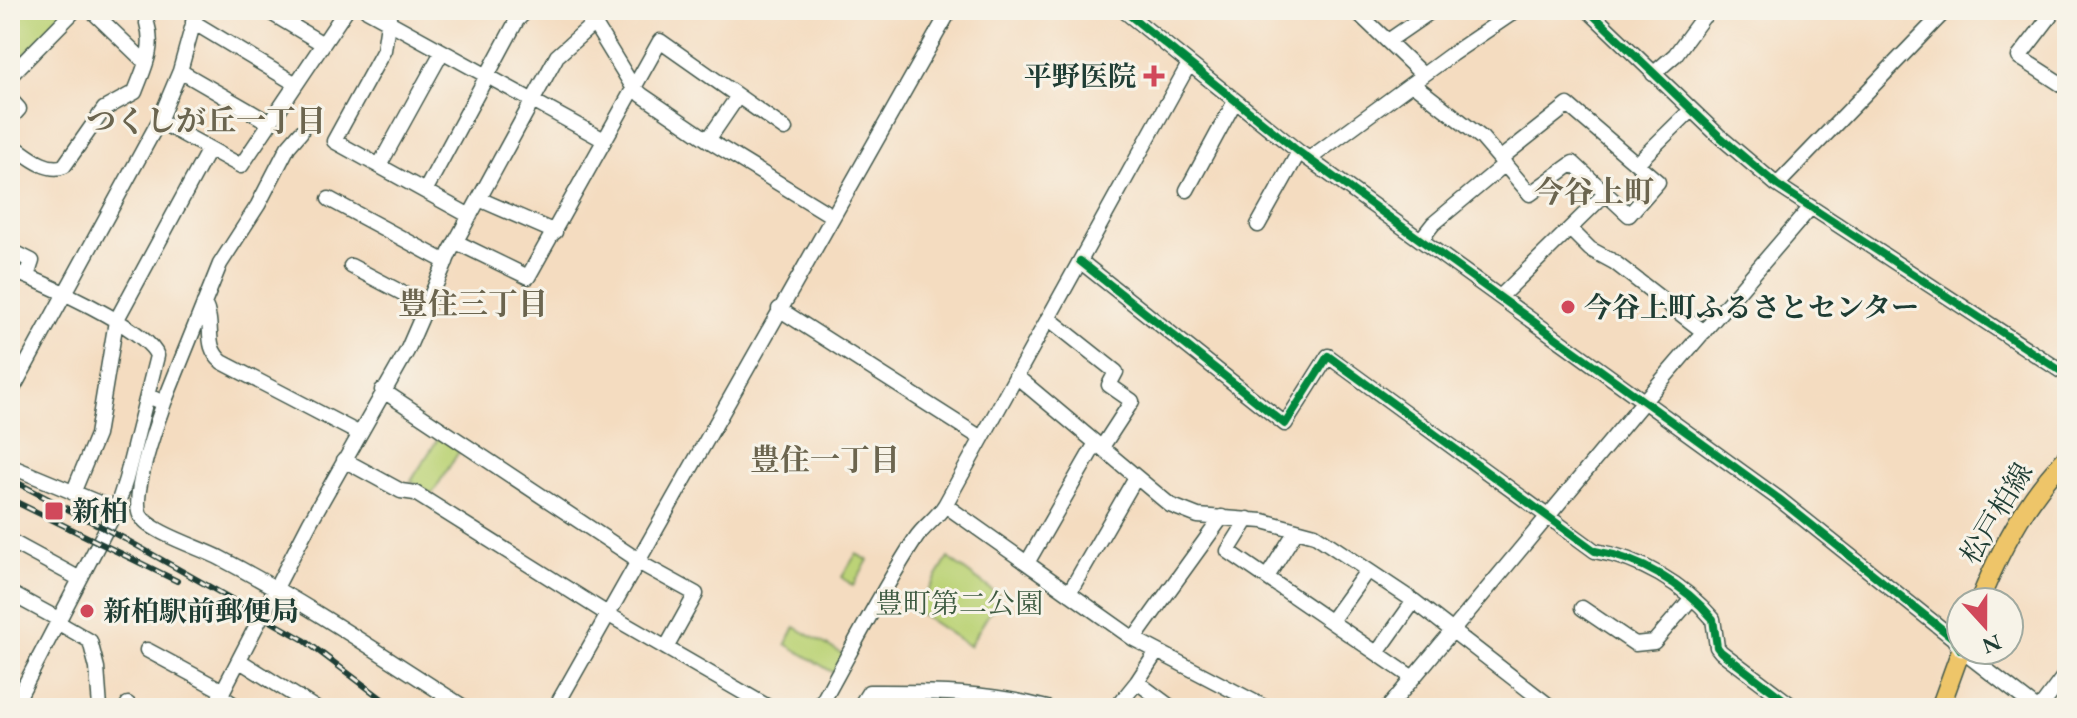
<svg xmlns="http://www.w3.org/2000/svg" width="2077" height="718" viewBox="0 0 2077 718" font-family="'EB Garamond','Noto Serif JP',serif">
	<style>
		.green { fill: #bcd377; stroke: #6e8856; stroke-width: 2 }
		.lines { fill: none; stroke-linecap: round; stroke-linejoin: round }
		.minor-casing { stroke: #3f5549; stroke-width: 17 }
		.major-casing { stroke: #3f5549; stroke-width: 21 }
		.minor { stroke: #fff; stroke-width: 14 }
		.major { stroke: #eec569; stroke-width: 18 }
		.rail-casing { stroke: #1f3d34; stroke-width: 6 }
		.rail { stroke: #f7f3e8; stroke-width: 3; stroke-dasharray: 9; stroke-linecap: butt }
		.cycleway-casing { stroke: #f7f3e8; stroke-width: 13 }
		.cycleway { stroke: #00873e; stroke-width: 8 }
		.poi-dot { fill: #d1495b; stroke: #f7f3e8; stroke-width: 3 }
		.labels { text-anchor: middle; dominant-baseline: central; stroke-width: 6; stroke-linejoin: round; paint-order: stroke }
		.poi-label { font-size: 28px; font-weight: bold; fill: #1f3d34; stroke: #f7f3e8; text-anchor: start }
		.street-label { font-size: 28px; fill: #1f3d34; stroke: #f7f3e8 }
		.park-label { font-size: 28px; fill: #3e5b41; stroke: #f7f3e8 }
		.neighbourhood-label { font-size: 30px; font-weight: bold; fill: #6b654f; stroke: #f7f3e8 }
	</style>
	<rect width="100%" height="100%" fill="#f7f3e8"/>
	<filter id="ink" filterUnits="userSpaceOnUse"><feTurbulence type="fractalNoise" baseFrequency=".0125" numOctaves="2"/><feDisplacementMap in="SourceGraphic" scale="16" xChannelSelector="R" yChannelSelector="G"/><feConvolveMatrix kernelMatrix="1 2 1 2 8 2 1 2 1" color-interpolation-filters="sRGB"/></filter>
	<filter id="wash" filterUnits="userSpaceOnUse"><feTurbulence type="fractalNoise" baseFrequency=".006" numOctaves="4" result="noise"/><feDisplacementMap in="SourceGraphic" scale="32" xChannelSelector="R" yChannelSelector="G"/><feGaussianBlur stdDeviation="1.8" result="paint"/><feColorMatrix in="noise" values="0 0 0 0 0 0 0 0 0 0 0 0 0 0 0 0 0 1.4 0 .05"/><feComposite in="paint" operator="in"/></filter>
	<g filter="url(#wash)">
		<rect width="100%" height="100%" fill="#f4dcc0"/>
		<path class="green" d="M 10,10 L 68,10 L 10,69 Z
			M 441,434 L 462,447 L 432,494 L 411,481 Z
			M 856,554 L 868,560 L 853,586 L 842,577 Z
			M 948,558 L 1000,596 L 969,646 L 916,611 Z
			M 795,627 L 844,655 L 834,673 L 786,644 Z"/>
	</g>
	<g filter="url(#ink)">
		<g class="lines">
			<g class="minor-casing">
				<path id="minor" d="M 91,10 L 146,63
					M 266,10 L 323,44
					M 367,10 L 604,140
					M 390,10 L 384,50 L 334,141 L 470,216
					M 586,10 L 633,87 L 642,95 L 708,140 L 832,216
					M 1123,10 L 1299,152 L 1779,499 L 1953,638 L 1961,650
					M 1355,10 L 1423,75
					M 1588,10 L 1718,135 L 1777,185 L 2067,375
					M 2055,10 L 2019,57 L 2067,88
					M 193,22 L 296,84
					M 1388,41 L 1433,10
					M 180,71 L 270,123
					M 1653,74 L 1675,55 L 1703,17 L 1712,10
					M 10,76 L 75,10
					M 1413,84 L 1482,138 L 1530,194 L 1573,163 L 1629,215 L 1658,182 L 1568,105 L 1501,158
					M 10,99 L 19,109 L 10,119
					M 159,121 L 241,166 L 346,10
					M 708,140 L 738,96
					M 10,151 L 15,147 C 28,156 47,173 64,166 L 104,109 L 135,92 C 144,68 155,49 147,23
					M 1309,159 L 1452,54 L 1517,10
					M 1637,163 L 1691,110
					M 379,166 L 442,52
					M 1777,185 L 1946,10
					M 1187,190 L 1235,101
					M 425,191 L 517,20 L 527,10
					M 329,199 L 446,262
					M 479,199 L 555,232
					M 1258,225 L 1299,152
					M 1571,230 L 1590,249 L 1614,262 L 1704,332
					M 1422,238 L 1433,224 L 1505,164
					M 456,242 L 528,277 L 660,41 L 785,129
					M 10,250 L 32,261 L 27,276
					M 1080,261 L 1285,424 L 1328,356 L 1595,551 C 1639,558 1684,584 1713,619 L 1717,647 L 1721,652 L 1795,708
					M 351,266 L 427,306
					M 10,270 C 39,280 149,329 157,356 L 126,479 L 116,510 L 13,708
					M 1501,296 L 1606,193
					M 204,303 C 216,327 202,344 222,362 L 358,433
					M 779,309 L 981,438
					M 1048,318 L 1116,372 L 1109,385 L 1132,401 L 1102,447
					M 1016,376 L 1170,505 L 1198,516 L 1263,521 L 1315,535 L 1414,601 L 1552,708
					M 382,390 L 638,560
					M 10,394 L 159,121 L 180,71 L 197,10
					M 148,396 L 164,403 C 156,425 131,495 140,515 C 149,532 201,548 220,558 C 305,602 384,656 465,708
					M 164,403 L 220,264 L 258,205 L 288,147 L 301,132
					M 344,460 L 401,491 L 415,493 L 609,615 L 770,708
					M 10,466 L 116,510
					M 73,493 L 97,435 L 116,321 L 209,149
					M 945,505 L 1134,639 L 1266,708
					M 1248,519 L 1228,551 L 1413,678
					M 10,541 L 80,579
					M 638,562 L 696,594 L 666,648
					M 1027,563 L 1096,443
					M 1267,577 L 1296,531
					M 10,593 L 58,619 L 64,626 L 90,641 L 97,668 L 100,708
					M 1069,593 L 1136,477
					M 1582,608 L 1635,644 L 1654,642 L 1691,599
					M 1331,621 L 1367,571
					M 1134,639 L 1222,517
					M 147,650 L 223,691
					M 1961,650 L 2036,708
					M 1377,653 L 1414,601
					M 240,661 L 315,708
					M 1137,682 L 1172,708
					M 221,696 L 239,708
					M 126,708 L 128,704
					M 214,708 L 310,522 L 407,351 L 450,252 L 557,56 L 594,23
					M 555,708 L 950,10
					M 819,708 C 851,651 880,593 916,538 C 924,526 937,518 945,505 L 1189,64
					M 859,708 L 869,692 C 932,692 984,691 1047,708
					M 1116,708 L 1137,682 L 1156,653
					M 1388,708 L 1644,401 L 1811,207
					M 2040,708 L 2067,672"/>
			</g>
			<g class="major-casing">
				<path id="major" d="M 1979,602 C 2000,549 2027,498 2067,457
					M 1940,708 L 1961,650"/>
			</g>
			<use href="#minor" class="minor"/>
			<use href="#major" class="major"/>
			<g class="rail-casing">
				<path id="rail" d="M 10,479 L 125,539 L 304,640 L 394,708
					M 10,499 L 177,581"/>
			</g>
			<use href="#rail" class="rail"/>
			<g class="cycleway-casing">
				<path id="cycleway" d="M 1123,10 L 1299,152 L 1779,499 L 1953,638 L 1961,650
					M 1588,10 L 1718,135 L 1777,185 L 2067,375
					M 1080,261 L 1285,424 L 1328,356 L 1595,551 C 1639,558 1684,584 1713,619 L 1717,647 L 1721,652 L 1795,708"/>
			</g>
			<use href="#cycleway" class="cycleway"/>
		</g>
	</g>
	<g class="poi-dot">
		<path d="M1150 64h8v8h8v8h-8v8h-8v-8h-8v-8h8z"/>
		<circle cx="1568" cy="307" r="8"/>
		<rect x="44" y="501" width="20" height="20" rx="4"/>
		<circle cx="87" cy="611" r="8"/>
	</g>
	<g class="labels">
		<g class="poi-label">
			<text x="1136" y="76" text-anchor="end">平野医院</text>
			<text x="1584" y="307">今谷上町ふるさとセンター</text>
			<text x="72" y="511">新柏</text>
			<text x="103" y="611">新柏駅前郵便局</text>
		</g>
		<g class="street-label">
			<text transform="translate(1996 513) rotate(-59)">松戸柏線</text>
		</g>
		<g class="park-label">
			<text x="959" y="603">豊町第二公園</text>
		</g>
		<g class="neighbourhood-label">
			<text x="206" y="120">つくしが丘一丁目</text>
			<text x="1594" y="191">今谷上町</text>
			<text x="473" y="303">豊住三丁目</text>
			<text x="825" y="459">豊住一丁目</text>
		</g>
	</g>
	<rect width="2077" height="718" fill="none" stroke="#f7f3e8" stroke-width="40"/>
	<g transform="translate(1985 626) rotate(159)"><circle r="38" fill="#f7f3e8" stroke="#a1aaa0" stroke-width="2"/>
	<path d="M0-6L14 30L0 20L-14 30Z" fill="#d1495b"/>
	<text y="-12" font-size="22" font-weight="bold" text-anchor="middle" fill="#1f3d34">N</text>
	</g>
</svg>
